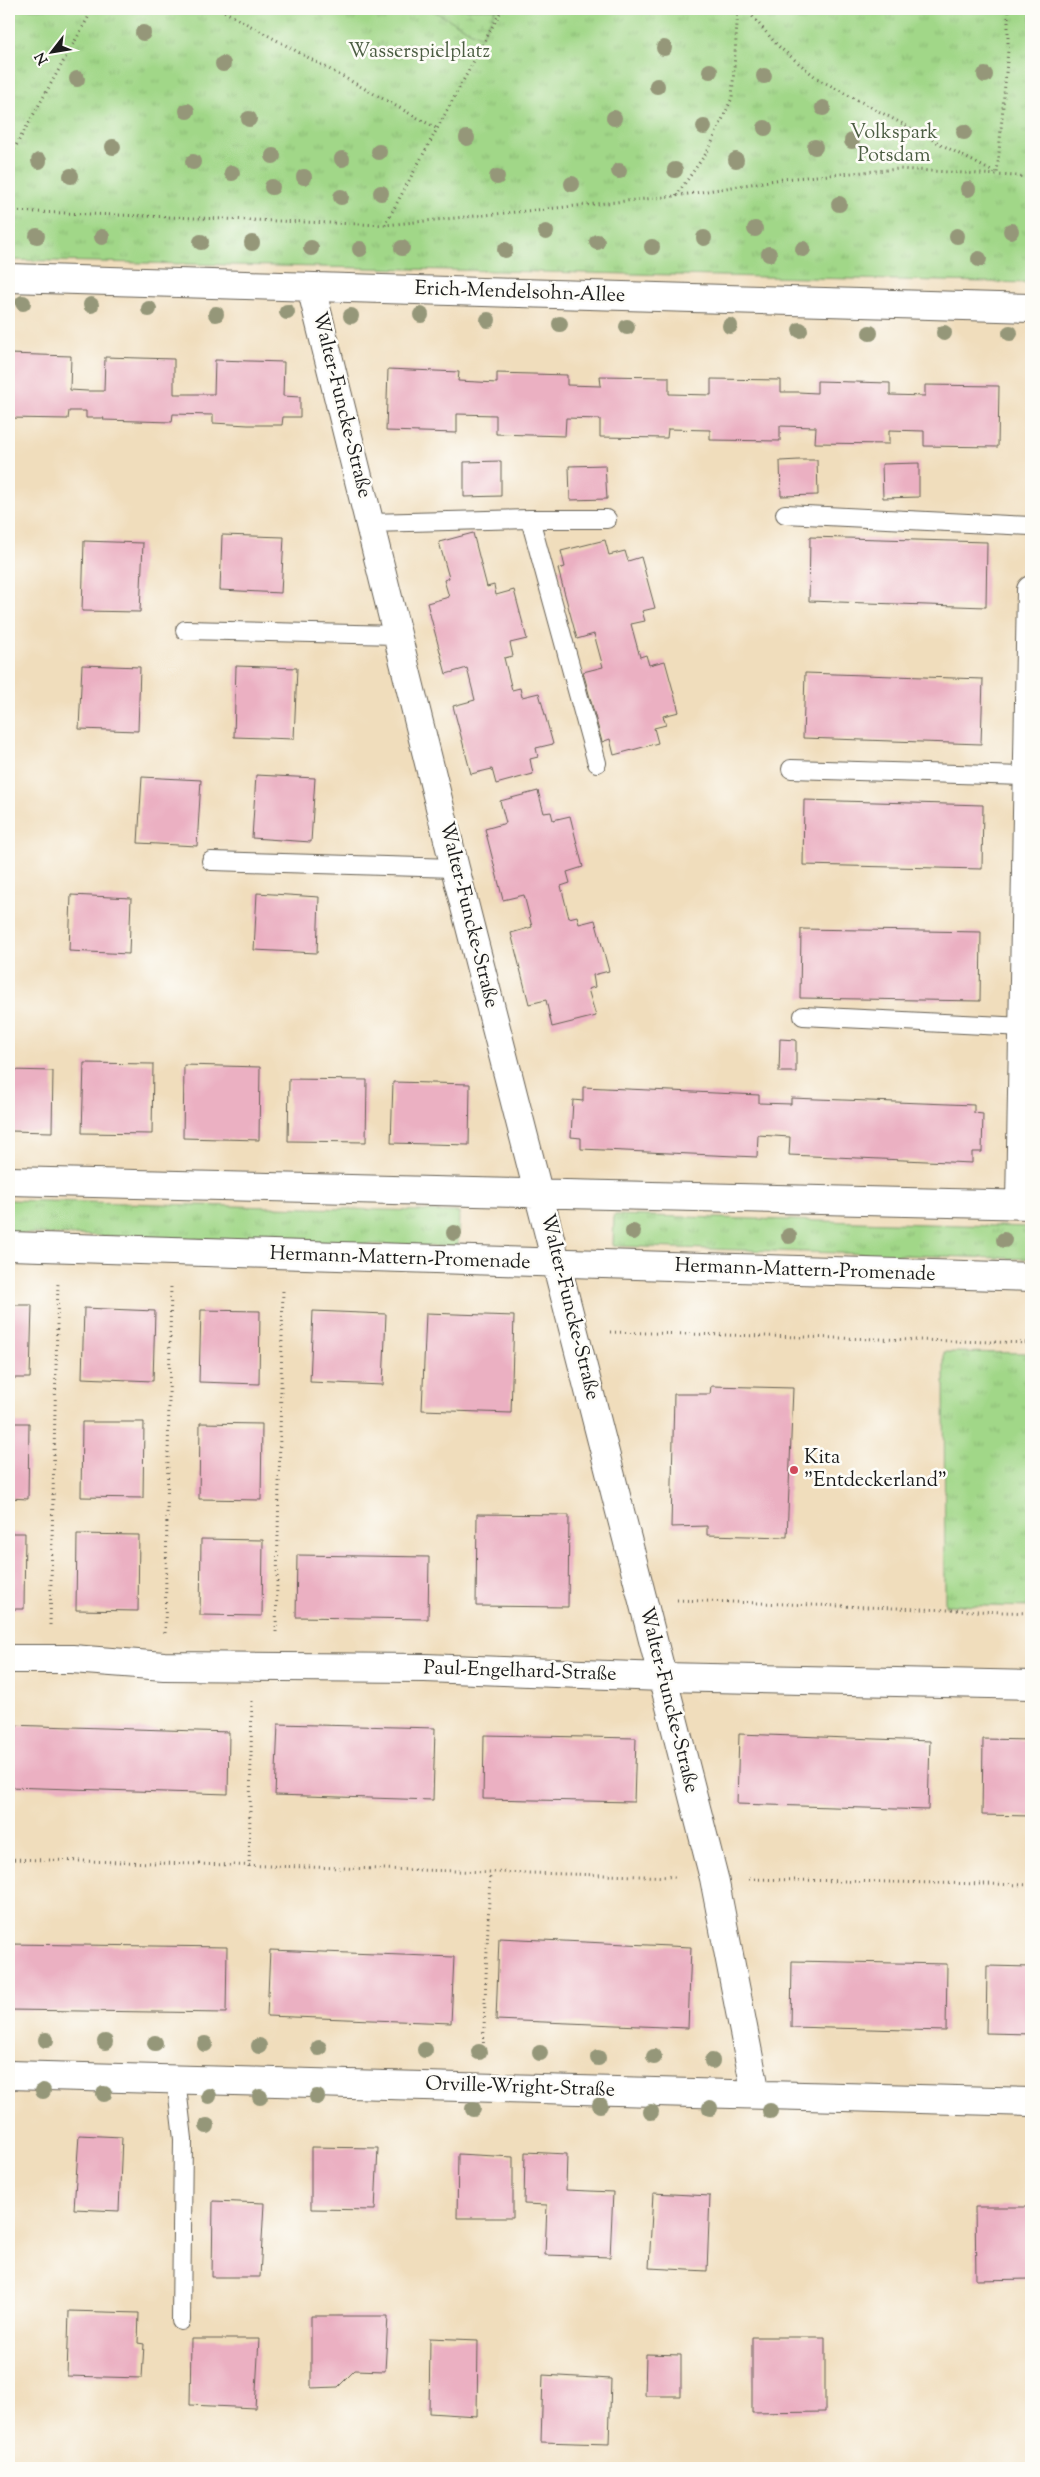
<svg xmlns="http://www.w3.org/2000/svg" width="1040" height="2477" viewBox="0 0 1040 2477" font-family="'Sorts Mill Goudy',serif">
	<style>
		.grass { fill: url(#grass-tufts); stroke: #5e7a52 }
		.wetland { fill: url(#wetland-marsh); stroke: #5e7a52 }
		.building { fill: #ebb0c2 }
		.lines { fill: none; stroke-linecap: round; stroke-linejoin: round }
		.lane-casing { stroke: #666054; stroke-width: 20 }
		.street-casing { stroke: #666054; stroke-width: 30 }
		.path { stroke: #666054; stroke-width: 3; stroke-dasharray: 1 4; stroke-linecap: butt }
		.lane { stroke: #fff; stroke-width: 18 }
		.street { stroke: #fff; stroke-width: 28 }
		.tree { fill: #959779 }
		.poi-dot { fill: #d1495b; stroke: #fdfcf7; stroke-width: 2 }
		.labels { text-anchor: middle; dominant-baseline: central; stroke-width: 5; stroke-linejoin: round; paint-order: stroke }
		.park-label { font-size: 20px; fill: #4b5d42; stroke: #fdfcf7 }
		.street-label { font-size: 20px; fill: #1c1c1c; stroke: #fdfcf7 }
		.poi-label { font-size: 20px; fill: #1c1c1c; stroke: #fdfcf7; text-anchor: start }
	</style>
	<defs>
		<pattern id="grass-tufts" width="24" height="20" patternUnits="userSpaceOnUse" patternTransform="scale(1.25)"><rect width="24" height="20" fill="#a1d788"/><path d="M3 7l-1-3M5 7V3M7 7l1-3M15 17l-1-3M17 17v-4M19 17l1-3" fill="none" stroke="#8ab875"/></pattern>
		<pattern id="wetland-marsh" width="20" height="14" patternUnits="userSpaceOnUse" patternTransform="scale(1.25)"><rect width="20" height="14" fill="#a1d788"/><path d="M1 5h8M5 5V1M11 12h8M15 12V8" fill="none" stroke="#8ab875"/></pattern>
	</defs>
	<rect width="100%" height="100%" fill="#fdfcf7"/>
	<filter id="ink" filterUnits="userSpaceOnUse"><feTurbulence type="fractalNoise" baseFrequency=".02" numOctaves="2"/><feDisplacementMap in="SourceGraphic" scale="10" xChannelSelector="R" yChannelSelector="G"/><feConvolveMatrix kernelMatrix="1 2 1 2 8 2 1 2 1" color-interpolation-filters="sRGB"/></filter>
	<filter id="wash" filterUnits="userSpaceOnUse"><feTurbulence type="fractalNoise" baseFrequency=".0096" numOctaves="4" result="noise"/><feDisplacementMap in="SourceGraphic" scale="20" xChannelSelector="R" yChannelSelector="G"/><feGaussianBlur stdDeviation="1.12" result="paint"/><feColorMatrix in="noise" values="0 0 0 0 0 0 0 0 0 0 0 0 0 0 0 0 0 1.4 0 .05"/><feComposite in="paint" operator="in"/></filter>
	<g filter="url(#wash)">
		<rect width="100%" height="100%" fill="#f0ddbc"/>
		<path class="grass" d="M 9,9 L 1031,9 L 1031,283 L 9,260 Z
			M 9,1200 L 459,1212 L 458,1247 L 9,1233 Z
			M 614,1215 L 1031,1227 L 1031,1259 L 613,1246 Z
			M 944,1352 L 1031,1353 L 1031,1607 L 945,1605 Z"/>
		<path class="wetland" d="M 430,9 L 496,9 L 481,37 Z"/>
		<g id="blocks">
			<path class="building" d="M 9,354 L 71,356 L 70,390 L 87,391 L 104,391 L 105,357 L 174,359 L 174,394 L 214,394 L 215,360 L 284,362 L 283,396 L 300,397 L 300,417 L 283,417 L 282,425 L 248,425 L 213,423 L 213,415 L 173,414 L 172,422 L 103,420 L 104,418 L 86,418 L 86,411 L 69,411 L 68,419 L 9,418 Z
				M 388,369 L 459,372 L 458,381 L 478,382 L 497,383 L 497,373 L 567,375 L 567,385 L 601,386 L 600,376 L 669,377 L 669,394 L 711,395 L 711,379 L 781,380 L 781,392 L 798,392 L 817,393 L 817,381 L 890,383 L 890,395 L 925,396 L 925,385 L 999,386 L 998,447 L 924,446 L 924,431 L 889,430 L 889,444 L 815,443 L 816,427 L 780,426 L 780,441 L 710,440 L 710,430 L 668,429 L 667,438 L 600,437 L 600,419 L 566,418 L 565,436 L 496,434 L 496,415 L 457,414 L 457,433 L 386,431 Z
				M 799,460 L 817,460 L 818,495 L 781,496 L 780,461 Z
				M 501,461 L 501,496 L 464,497 L 464,462 Z
				M 919,463 L 919,497 L 883,498 L 882,464 Z
				M 605,465 L 607,499 L 570,500 L 569,466 Z
				M 473,533 L 487,587 L 494,585 L 496,595 L 514,590 L 527,639 L 510,643 L 513,656 L 504,658 L 512,690 L 520,688 L 522,697 L 539,693 L 553,744 L 536,748 L 538,757 L 530,759 L 533,774 L 496,784 L 492,769 L 471,774 L 453,706 L 475,700 L 467,668 L 446,674 L 427,603 L 449,597 L 444,580 L 449,578 L 439,542 Z
				M 222,535 L 284,537 L 281,593 L 220,590 Z
				M 810,537 L 987,542 L 986,607 L 809,601 Z
				M 605,540 L 609,555 L 625,551 L 628,561 L 641,557 L 655,608 L 642,611 L 645,621 L 631,624 L 635,639 L 640,657 L 646,655 L 649,665 L 665,661 L 679,712 L 663,716 L 666,725 L 654,728 L 658,743 L 614,755 L 610,739 L 602,742 L 583,672 L 603,667 L 594,634 L 577,639 L 558,569 L 565,567 L 561,551 Z
				M 84,541 L 143,543 L 140,612 L 82,611 Z
				M 82,665 L 140,667 L 138,731 L 79,729 Z
				M 236,666 L 297,668 L 294,739 L 234,737 Z
				M 805,673 L 983,679 L 981,744 L 803,738 Z
				M 256,775 L 315,778 L 311,842 L 252,838 Z
				M 142,777 L 201,780 L 197,846 L 138,843 Z
				M 538,791 L 544,813 L 551,812 L 553,820 L 570,816 L 583,867 L 567,872 L 570,883 L 561,886 L 569,918 L 577,916 L 579,924 L 595,920 L 609,971 L 593,975 L 595,987 L 588,989 L 596,1016 L 552,1027 L 546,1000 L 529,1004 L 511,933 L 532,927 L 524,895 L 503,900 L 485,829 L 506,823 L 500,801 Z
				M 804,800 L 983,805 L 982,869 L 803,865 Z
				M 257,893 L 319,897 L 317,953 L 254,950 Z
				M 71,895 L 131,898 L 129,954 L 69,951 Z
				M 801,929 L 981,932 L 980,1001 L 800,998 Z
				M 780,1039 L 796,1040 L 796,1072 L 779,1072 Z
				M 84,1063 L 153,1064 L 152,1134 L 82,1133 Z
				M 184,1065 L 260,1067 L 259,1140 L 183,1138 Z
				M 9,1070 L 53,1071 L 52,1132 L 9,1131 Z
				M 289,1079 L 367,1080 L 366,1142 L 288,1141 Z
				M 393,1082 L 470,1084 L 469,1145 L 391,1143 Z
				M 583,1087 L 759,1095 L 759,1103 L 791,1104 L 791,1098 L 974,1105 L 974,1113 L 983,1114 L 982,1152 L 972,1152 L 972,1163 L 789,1155 L 790,1137 L 758,1135 L 757,1157 L 581,1149 L 581,1138 L 571,1137 L 573,1100 L 583,1101 Z
				M 9,1305 L 32,1305 L 30,1378 L 9,1378 Z
				M 84,1308 L 155,1311 L 153,1381 L 82,1378 Z
				M 201,1310 L 260,1311 L 259,1384 L 199,1382 Z
				M 313,1311 L 386,1314 L 383,1385 L 310,1382 Z
				M 426,1313 L 514,1316 L 511,1413 L 422,1410 Z
				M 711,1386 L 793,1388 L 787,1537 L 707,1535 L 707,1526 L 671,1527 L 674,1394 L 710,1394 Z
				M 82,1422 L 144,1422 L 143,1498 L 81,1497 Z
				M 9,1423 L 29,1423 L 28,1499 L 9,1498 Z
				M 200,1423 L 262,1424 L 261,1500 L 199,1499 Z
				M 477,1514 L 569,1515 L 568,1607 L 476,1606 Z
				M 9,1533 L 25,1533 L 24,1609 L 9,1609 Z
				M 77,1534 L 139,1535 L 138,1611 L 76,1610 Z
				M 201,1539 L 263,1540 L 262,1616 L 200,1615 Z
				M 297,1555 L 429,1557 L 428,1619 L 296,1617 Z
				M 278,1724 L 435,1728 L 433,1800 L 275,1795 Z
				M 9,1725 L 229,1732 L 228,1794 L 9,1787 Z
				M 739,1734 L 930,1741 L 928,1810 L 737,1804 Z
				M 484,1735 L 636,1738 L 634,1802 L 483,1799 Z
				M 983,1739 L 1031,1740 L 1031,1816 L 982,1815 Z
				M 499,1938 L 691,1947 L 688,2028 L 496,2020 Z
				M 9,1944 L 227,1947 L 226,2013 L 9,2010 Z
				M 270,1950 L 454,1957 L 451,2023 L 267,2016 Z
				M 792,1961 L 947,1964 L 946,2031 L 791,2027 Z
				M 987,1966 L 1031,1967 L 1031,2034 L 986,2033 Z
				M 79,2135 L 122,2137 L 119,2211 L 74,2209 Z
				M 311,2147 L 378,2148 L 375,2210 L 311,2209 Z
				M 525,2152 L 567,2154 L 566,2190 L 613,2192 L 610,2257 L 545,2255 L 547,2205 L 524,2204 Z
				M 458,2154 L 513,2157 L 513,2218 L 457,2218 Z
				M 653,2193 L 710,2196 L 707,2271 L 649,2268 Z
				M 213,2201 L 264,2203 L 260,2277 L 212,2277 Z
				M 975,2207 L 1031,2207 L 1031,2279 L 976,2280 Z
				M 69,2311 L 139,2313 L 138,2343 L 144,2344 L 142,2378 L 67,2376 Z
				M 311,2316 L 388,2316 L 385,2371 L 355,2370 L 338,2387 L 311,2388 Z
				M 752,2337 L 825,2337 L 825,2412 L 752,2413 Z
				M 430,2338 L 478,2340 L 477,2416 L 429,2413 Z
				M 191,2339 L 259,2339 L 255,2408 L 190,2405 Z
				M 646,2354 L 681,2355 L 681,2396 L 645,2396 Z
				M 543,2375 L 611,2379 L 609,2444 L 541,2442 Z"/>
		</g>
	</g>
	<g filter="url(#ink)">
		<use href="#blocks" fill-opacity="0" stroke="#666054" stroke-width="1"/>
		<g class="lines">
			<g class="lane-casing">
				<path id="lane" d="M 785,514 L 1031,526
					M 530,519 L 607,519
					M 370,523 L 530,519 L 597,763
					M 185,630 L 397,635
					M 791,769 L 1028,776
					M 211,861 L 455,868
					M 803,1016 L 1024,1027
					M 176,2079 L 183,2139 L 181,2321"/>
			</g>
			<g class="street-casing">
				<path id="street" d="M 9,278 L 1031,308
					M 311,287 L 455,868 L 714,1878 L 756,2094
					M 9,1181 L 1031,1205
					M 1020,1204 L 1031,590
					M 9,1246 L 1031,1277
					M 9,1659 L 72,1659 L 164,1666 L 425,1668 L 662,1677 L 1031,1685
					M 9,2075 L 1031,2102"/>
			</g>
			<path class="path" d="M 220,9 L 436,128
				M 746,9 L 778,46 L 818,79 L 997,174 L 1008,50 L 1008,9
				M 9,158 L 93,9
				M 676,196 L 709,149 L 732,98 L 738,9
				M 9,211 L 385,225 L 676,196 L 782,179 L 899,169 L 1031,177
				M 385,225 L 502,9
				M 1026,273 L 1031,253
				M 610,1332 L 1031,1343
				M 677,1600 L 1031,1613
				M 50,1625 L 58,1282
				M 276,1632 L 283,1289
				M 165,1633 L 171,1284
				M 9,1859 L 678,1877
				M 249,1867 L 252,1700
				M 749,1879 L 1031,1885
				M 483,2053 L 490,1874"/>
			<use href="#lane" class="lane"/>
			<use href="#street" class="street"/>
		</g>
		<g class="tree">
			<circle cx="143" cy="33" r="8"/>
			<circle cx="664" cy="48" r="8"/>
			<circle cx="223" cy="64" r="8"/>
			<circle cx="710" cy="71" r="8"/>
			<circle cx="985" cy="75" r="8"/>
			<circle cx="764" cy="76" r="8"/>
			<circle cx="77" cy="79" r="8"/>
			<circle cx="657" cy="86" r="8"/>
			<circle cx="823" cy="108" r="8"/>
			<circle cx="187" cy="111" r="8"/>
			<circle cx="614" cy="118" r="8"/>
			<circle cx="249" cy="119" r="8"/>
			<circle cx="704" cy="127" r="8"/>
			<circle cx="765" cy="128" r="8"/>
			<circle cx="964" cy="132" r="8"/>
			<circle cx="467" cy="138" r="8"/>
			<circle cx="852" cy="141" r="8"/>
			<circle cx="113" cy="147" r="8"/>
			<circle cx="815" cy="147" r="8"/>
			<circle cx="379" cy="152" r="8"/>
			<circle cx="273" cy="156" r="8"/>
			<circle cx="342" cy="159" r="8"/>
			<circle cx="736" cy="160" r="8"/>
			<circle cx="39" cy="161" r="8"/>
			<circle cx="193" cy="162" r="8"/>
			<circle cx="675" cy="170" r="8"/>
			<circle cx="619" cy="171" r="8"/>
			<circle cx="232" cy="173" r="8"/>
			<circle cx="71" cy="176" r="8"/>
			<circle cx="304" cy="177" r="8"/>
			<circle cx="497" cy="177" r="8"/>
			<circle cx="572" cy="184" r="8"/>
			<circle cx="272" cy="187" r="8"/>
			<circle cx="968" cy="189" r="8"/>
			<circle cx="381" cy="193" r="8"/>
			<circle cx="341" cy="197" r="8"/>
			<circle cx="839" cy="204" r="8"/>
			<circle cx="755" cy="229" r="8"/>
			<circle cx="1011" cy="231" r="8"/>
			<circle cx="546" cy="232" r="8"/>
			<circle cx="37" cy="236" r="8"/>
			<circle cx="957" cy="236" r="8"/>
			<circle cx="102" cy="237" r="8"/>
			<circle cx="704" cy="238" r="8"/>
			<circle cx="201" cy="242" r="8"/>
			<circle cx="597" cy="242" r="8"/>
			<circle cx="252" cy="243" r="8"/>
			<circle cx="652" cy="247" r="8"/>
			<circle cx="311" cy="248" r="8"/>
			<circle cx="402" cy="248" r="8"/>
			<circle cx="360" cy="249" r="8"/>
			<circle cx="803" cy="249" r="8"/>
			<circle cx="505" cy="250" r="8"/>
			<circle cx="769" cy="254" r="8"/>
			<circle cx="979" cy="259" r="8"/>
			<circle cx="23" cy="303" r="8"/>
			<circle cx="91" cy="305" r="8"/>
			<circle cx="149" cy="309" r="8"/>
			<circle cx="287" cy="312" r="8"/>
			<circle cx="216" cy="314" r="8"/>
			<circle cx="421" cy="315" r="8"/>
			<circle cx="351" cy="316" r="8"/>
			<circle cx="488" cy="320" r="8"/>
			<circle cx="560" cy="324" r="8"/>
			<circle cx="730" cy="326" r="8"/>
			<circle cx="627" cy="327" r="8"/>
			<circle cx="800" cy="330" r="8"/>
			<circle cx="870" cy="333" r="8"/>
			<circle cx="944" cy="333" r="8"/>
			<circle cx="1010" cy="333" r="8"/>
			<circle cx="633" cy="1232" r="8"/>
			<circle cx="454" cy="1233" r="8"/>
			<circle cx="789" cy="1236" r="8"/>
			<circle cx="1004" cy="1240" r="8"/>
			<circle cx="46" cy="2040" r="8"/>
			<circle cx="105" cy="2042" r="8"/>
			<circle cx="155" cy="2043" r="8"/>
			<circle cx="205" cy="2044" r="8"/>
			<circle cx="259" cy="2046" r="8"/>
			<circle cx="319" cy="2048" r="8"/>
			<circle cx="425" cy="2050" r="8"/>
			<circle cx="479" cy="2052" r="8"/>
			<circle cx="540" cy="2053" r="8"/>
			<circle cx="654" cy="2057" r="8"/>
			<circle cx="598" cy="2058" r="8"/>
			<circle cx="712" cy="2061" r="8"/>
			<circle cx="43" cy="2091" r="8"/>
			<circle cx="104" cy="2094" r="8"/>
			<circle cx="209" cy="2096" r="8"/>
			<circle cx="260" cy="2097" r="8"/>
			<circle cx="317" cy="2097" r="8"/>
			<circle cx="600" cy="2105" r="8"/>
			<circle cx="710" cy="2108" r="8"/>
			<circle cx="473" cy="2109" r="8"/>
			<circle cx="770" cy="2111" r="8"/>
			<circle cx="651" cy="2112" r="8"/>
			<circle cx="207" cy="2126" r="8"/>
		</g>
	</g>
	<circle class="poi-dot" cx="794" cy="1470" r="5"/>
	<g class="labels">
		<g class="park-label">
			<text x="419" y="52">Wasserspielplatz</text>
			<text x="894" y="133">Volkspark<tspan x="894" dy="23">Potsdam</tspan></text>
		</g>
		<g class="street-label">
			<text transform="translate(520 293) rotate(2)">Erich-Mendelsohn-Allee</text>
			<text transform="translate(341 405) rotate(76)">Walter-Funcke-Straße</text>
			<text transform="translate(468 915) rotate(76)">Walter-Funcke-Straße</text>
			<text transform="translate(400 1259) rotate(2)">Hermann-Mattern-Promenade</text>
			<text transform="translate(805 1271) rotate(2)">Hermann-Mattern-Promenade</text>
			<text transform="translate(569 1307) rotate(76)">Walter-Funcke-Straße</text>
			<text transform="translate(520 1672) rotate(2)">Paul-Engelhard-Straße</text>
			<text transform="translate(668 1700) rotate(76)">Walter-Funcke-Straße</text>
			<text transform="translate(520 2088) rotate(2)">Orville-Wright-Straße</text>
		</g>
		<g class="poi-label">
			<text x="804" y="1458">Kita<tspan x="804" dy="23">"Entdeckerland"</tspan></text>
		</g>
	</g>
	<rect width="1040" height="2477" fill="none" stroke="#fdfcf7" stroke-width="30"/>
	<g transform="translate(52 52) rotate(239)" stroke="#fdfcf7" stroke-width="4" paint-order="stroke">
	<path d="M0-4L9 19L0 12L-9 19Z" fill="#1c1c1c"/>
	<text y="-8" font-size="14" font-weight="bold" text-anchor="middle" fill="#1c1c1c">N</text>
	</g>
</svg>
